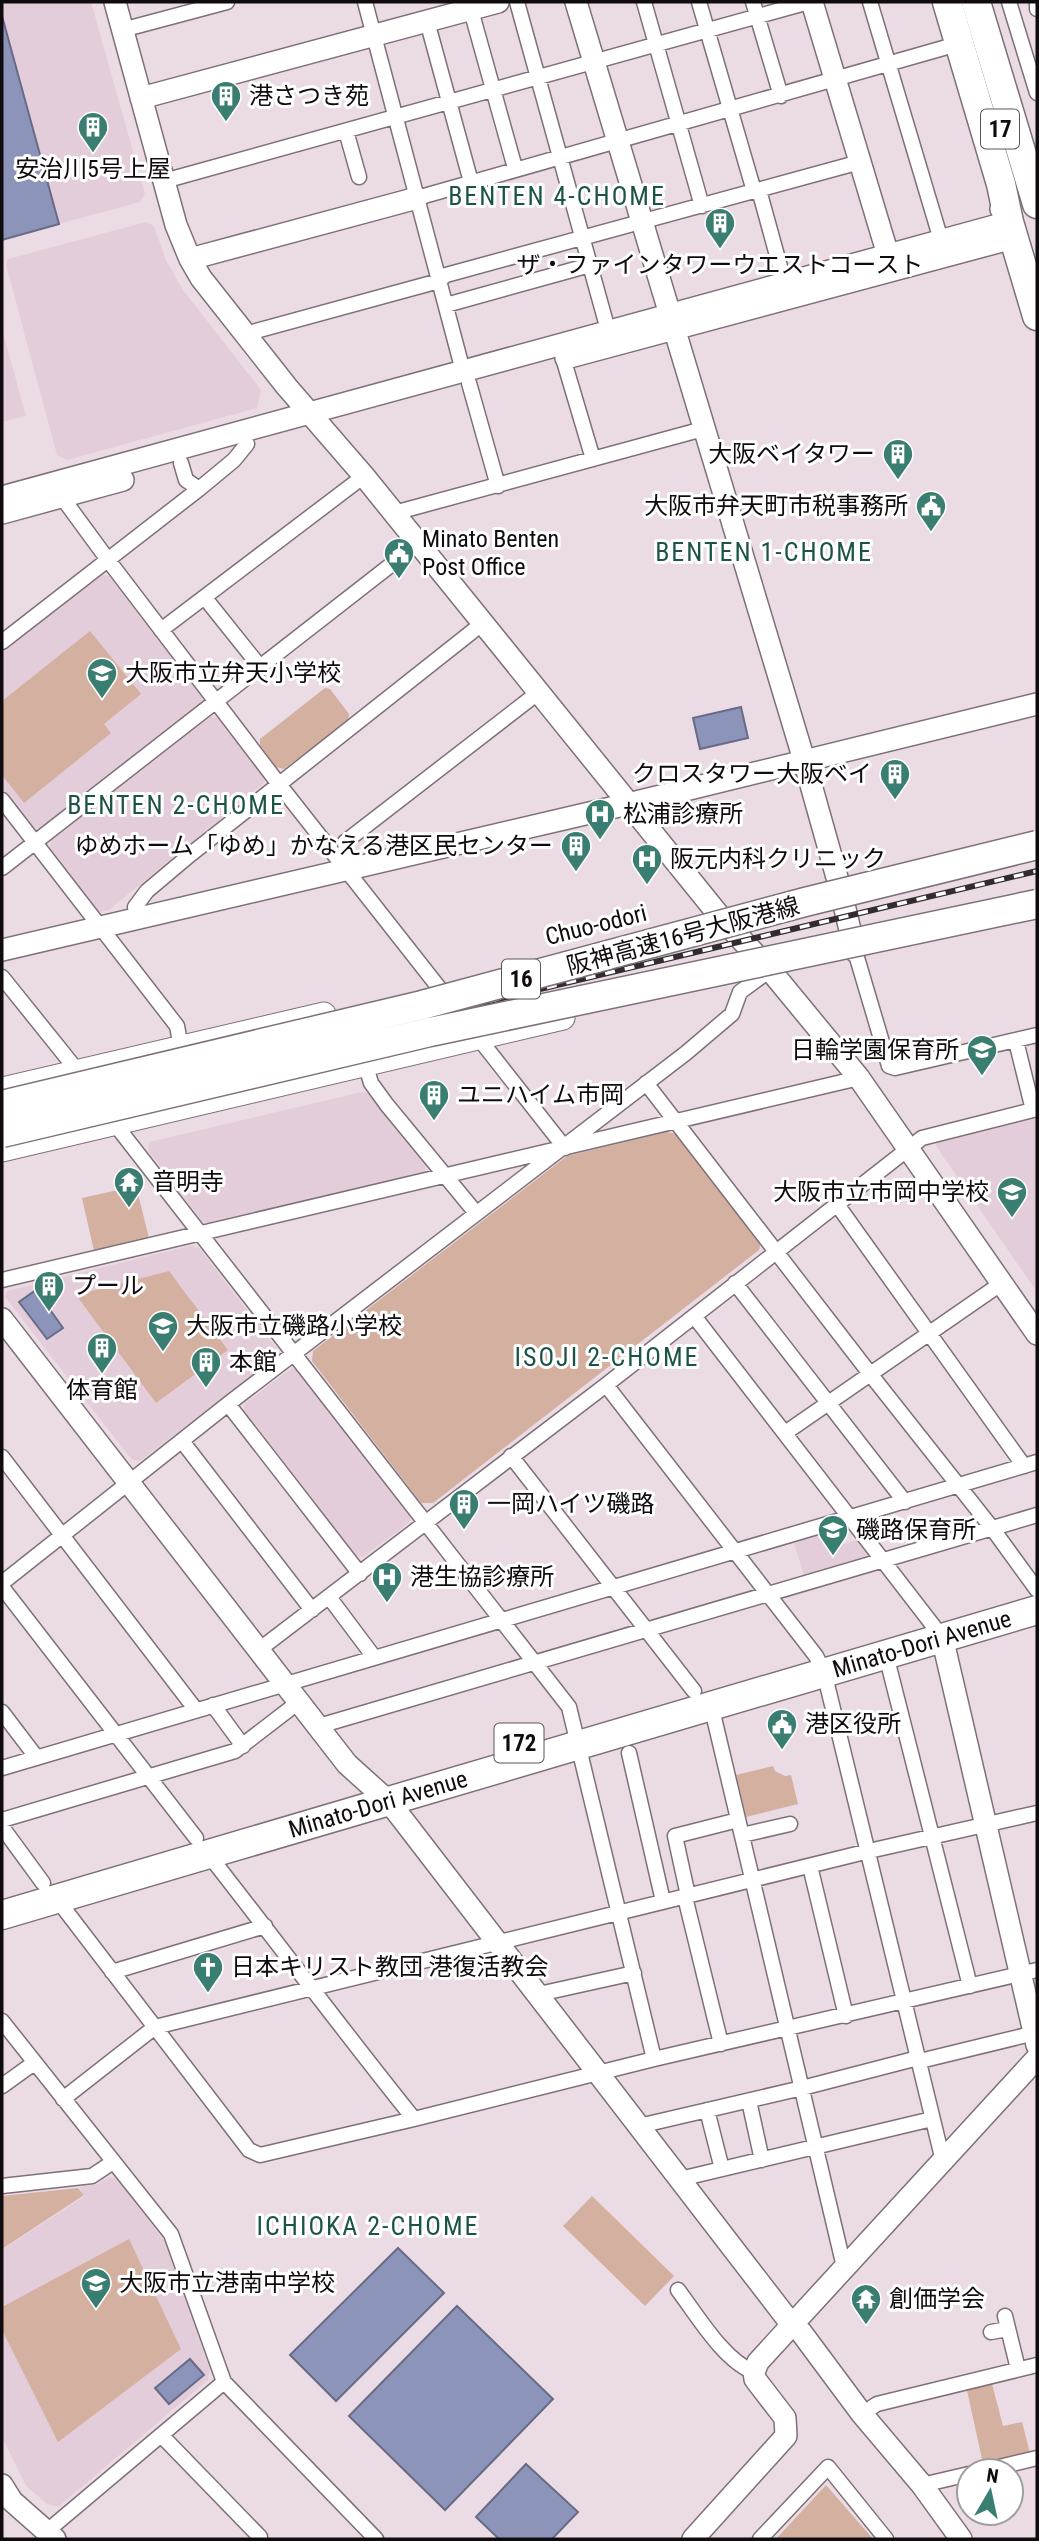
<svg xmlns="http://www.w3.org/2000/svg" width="1039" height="2541" viewBox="0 0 1039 2541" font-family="'Roboto Condensed','Noto Sans JP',sans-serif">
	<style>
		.built { fill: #e4cddb }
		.green { fill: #d4b0a0 }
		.water { fill: #8c94ba; stroke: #676b86; stroke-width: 2 }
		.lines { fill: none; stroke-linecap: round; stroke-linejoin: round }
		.street-casing { stroke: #7e7078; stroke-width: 17 }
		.secondary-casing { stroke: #7e7078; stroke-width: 24 }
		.primary-casing { stroke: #7e7078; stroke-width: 25 }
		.highway-casing { stroke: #7e7078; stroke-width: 31 }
		.street { stroke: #fff; stroke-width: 14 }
		.secondary { stroke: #fff; stroke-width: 21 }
		.primary { stroke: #fff; stroke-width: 23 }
		.highway { stroke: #fff; stroke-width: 28 }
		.rail-casing { stroke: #322b2f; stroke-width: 6 }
		.rail { stroke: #fff; stroke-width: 3.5; stroke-dasharray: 10; stroke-linecap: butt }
		.highway-bridge-casing { stroke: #7e7078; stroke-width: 31; stroke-linecap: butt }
		.highway-bridge { stroke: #fff; stroke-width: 28 }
		.labels { text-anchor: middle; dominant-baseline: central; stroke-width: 6; stroke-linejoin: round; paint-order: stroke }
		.shield { fill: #fff; stroke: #585456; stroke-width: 2 }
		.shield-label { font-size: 23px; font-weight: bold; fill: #100b0e }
		.poi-label { font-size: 24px; fill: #100b0e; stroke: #fff; text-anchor: start }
		.street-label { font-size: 24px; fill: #100b0e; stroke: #fff }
		.neighbourhood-label { font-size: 26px; letter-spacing: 2px; fill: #1c5349; stroke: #fff }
	</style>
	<rect width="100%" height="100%" fill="#ebdbe4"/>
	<path class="built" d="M 2,2 L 91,2 L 145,194 L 140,202 L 59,224 L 2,16 Z
		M 146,222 L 154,226 L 166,260 L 183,290 L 261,390 L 257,408 L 67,460 L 57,455 L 6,265 L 8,259 Z
		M 2,329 L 26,416 L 2,422 Z
		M 101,575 L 109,576 L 202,696 L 201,705 L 41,829 L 33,827 L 2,787 L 2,652 Z
		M 211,716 L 218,718 L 265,777 L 264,783 L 109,910 L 99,912 L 50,848 L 51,841 Z
		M 362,1092 L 370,1094 L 426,1165 L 424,1173 L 211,1224 L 202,1221 L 148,1150 L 149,1142 Z
		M 1037,1115 L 1037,1292 L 936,1146 L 937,1138 Z
		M 193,1245 L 200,1249 L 277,1349 L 275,1357 L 140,1461 L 132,1460 L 5,1297 L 7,1291 Z
		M 292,1368 L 299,1369 L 411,1516 L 410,1522 L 363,1557 L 356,1556 L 244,1411 L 244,1404 Z
		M 821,1534 L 826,1549 L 857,1540 L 868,1555 L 867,1560 L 805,1579 L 794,1543 Z
		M 108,2177 L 116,2178 L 166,2243 L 210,2370 L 208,2380 L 58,2507 L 47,2504 L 26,2486 L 2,2437 L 2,2250 L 85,2196 L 79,2187 L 98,2184 Z"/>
	<path class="green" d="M 90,631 L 141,694 L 104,724 L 111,733 L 24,803 L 2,775 L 2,701 Z
		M 325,688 L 330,689 L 349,714 L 348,721 L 284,769 L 276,767 L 260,745 L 260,739 Z
		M 667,1132 L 676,1134 L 761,1242 L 759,1250 L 433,1503 L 421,1503 L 312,1361 L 313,1351 L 567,1156 Z
		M 136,1186 L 149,1238 L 94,1251 L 82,1198 Z
		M 169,1271 L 228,1350 L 156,1403 L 76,1295 Z
		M 773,1766 L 775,1771 L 785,1776 L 791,1775 L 798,1804 L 746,1817 L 736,1775 Z
		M 78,2188 L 84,2195 L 2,2249 L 2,2196 Z
		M 592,2196 L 674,2276 L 645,2306 L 563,2226 Z
		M 129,2239 L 181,2349 L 58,2442 L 2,2330 L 2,2307 Z
		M 991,2380 L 1003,2426 L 1022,2422 L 1031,2457 L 984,2468 L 966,2386 Z
		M 826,2485 L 873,2539 L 776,2539 Z"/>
	<path class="water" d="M 2,16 L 59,224 L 2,240 Z
		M 741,707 L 748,738 L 700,749 L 693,718 Z
		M 36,1290 L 63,1328 L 47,1339 L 19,1302 Z
		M 398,2248 L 444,2293 L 336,2401 L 290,2355 Z
		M 457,2306 L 553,2399 L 445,2510 L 349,2416 Z
		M 190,2359 L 204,2375 L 169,2404 L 155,2388 Z
		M 526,2464 L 578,2512 L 552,2539 L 499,2539 L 476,2517 Z"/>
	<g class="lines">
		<g class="street-casing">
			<path id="street" d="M 365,2 L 463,371
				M 517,2 L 608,330
				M 644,2 L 702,206
				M 699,2 L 754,191
				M 753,2 L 781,96
				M 870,2 L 941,240
				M 1009,2 L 1037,93
				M 1037,2 L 1037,9
				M 469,3 L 515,168
				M 427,21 L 471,182
				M 122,30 L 227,2
				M 346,131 L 359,177
				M 164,181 L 809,2
				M 759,190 L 781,270
				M 417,198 L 947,47
				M 446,305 L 590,265
				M 245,334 L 439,281 L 446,275 L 860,162
				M 563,358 L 593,459
				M 469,383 L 498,486
				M 181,463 L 186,480 L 199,489
				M 58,494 L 67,504 L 108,560 L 278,783 L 565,1148
				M 394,513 L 703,429
				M 205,598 L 261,668
				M 161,630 L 364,476
				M 2,642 L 199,489 L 234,460 L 247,444
				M 2,800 L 177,1026 L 181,1047
				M 2,868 L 419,543
				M 347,868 L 345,842 L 539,692
				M 138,919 L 135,907 L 147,891 L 191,854 L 483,623
				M 855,951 L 887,1059 L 889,1066 L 895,1068 L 1037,1035
				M 2,977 L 80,1074
				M 1016,1041 L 1033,1110
				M 365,1063 L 371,1083 L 387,1105 L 476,1213
				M 646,1083 L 871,1375 L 992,1528 L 1037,1590
				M 111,1119 L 569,1707 L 654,2059
				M 836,1203 L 1024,1466
				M 2,1280 L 859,1078
				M 735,1283 L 905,1502
				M 694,1316 L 942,1637
				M 606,1385 L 816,1656 L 824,1672 L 943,2161
				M 228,1404 L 360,1574
				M 785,1433 L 1002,1283
				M 182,1441 L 312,1610
				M 511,1456 L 694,1691
				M 2,1457 L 196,1710
				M 2,1583 L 228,1404 L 686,1053 L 732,1014 L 740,992 L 770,970
				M 2,1587 L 196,1838
				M 329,1597 L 374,1657
				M 260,1649 L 606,1385 L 922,1138 L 1037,1109
				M 886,1655 L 970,1986
				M 213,1705 L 243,1746
				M 711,1705 L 844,2267
				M 2,1712 L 37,1758
				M 319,1726 L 1037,1515
				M 629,1753 L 663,1901
				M 2,1768 L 1037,1462
				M 2,1820 L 235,1751 L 300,1701
				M 2,1827 L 43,1883
				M 742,1835 L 790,1824
				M 208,1854 C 277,1942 344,2032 414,2119
				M 810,1866 L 846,2016
				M 56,1898 L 249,2150 L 260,2155 L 414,2119 L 654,2059 L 1037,1970
				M 112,1972 L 265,1926
				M 539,1994 L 634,1973
				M 2,2021 L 171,2234 L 224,2382 L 376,2539
				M 721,2044 L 685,1897 L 687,1891 L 675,1836 L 738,1820
				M 2,2086 L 34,2063
				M 63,2099 L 155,2027 L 869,1851 L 1037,1813
				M 749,2101 L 762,2160
				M 707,2110 L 722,2169
				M 639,2126 L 802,2088 L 918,2058 L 924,2060 L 1035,2033
				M 680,2179 L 932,2119
				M 2,2186 L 92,2176 L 113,2162
				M 678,2290 C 697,2315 724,2361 754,2372
				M 1005,2316 L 1018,2369
				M 991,2332 L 1008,2329
				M 862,2414 L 877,2404 L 1037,2365
				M 161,2435 L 260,2537 L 258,2539
				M 983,2471 L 1037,2458
				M 922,2485 L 969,2474
				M 46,2532 L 224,2382
				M 760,2539 L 828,2467 L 886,2539"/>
		</g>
		<g class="secondary-casing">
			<path id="secondary" d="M 115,2 L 176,225 L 190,259 L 201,278 L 287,387 L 364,476 L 722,919 L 770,970 L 859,1078 L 1037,1334
				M 576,2 L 804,760 L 840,888 L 855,951
				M 812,2 L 888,255
				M 141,98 L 498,2
				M 190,259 L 417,198
				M 566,358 L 1013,238
				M 2,497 L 1009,222 L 1001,209
				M 2,513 L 123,480
				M 2,950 L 628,804 L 1037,704
				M 2,1319 L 347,1764 L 388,1801 L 400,1816 L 792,2325 L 801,2332 L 862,2414 L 922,2485 L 961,2539
				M 942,1637 L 1037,2045
				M 2,2485 L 12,2501 L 55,2539
				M 693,2539 L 786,2436 L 785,2418 L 755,2379 L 754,2372 L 758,2362 L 1037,2058"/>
		</g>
		<g class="primary-casing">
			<path id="primary" d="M 2,1089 L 324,1014
				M 2,1150 L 563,1018"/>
		</g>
		<g class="highway-casing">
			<g id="highway">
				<path d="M 947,2 L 1001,184 L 1009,222 L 1037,316"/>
				<path d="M 976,2 L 1037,204"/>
				<path id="s1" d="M 2,1915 L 1037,1610"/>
			</g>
		</g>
		<use href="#street" class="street"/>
		<use href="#secondary" class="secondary"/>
		<use href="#primary" class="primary"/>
		<use href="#highway" class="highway"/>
		<g class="rail-casing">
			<path id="rail" d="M 2,1117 L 1037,871"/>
		</g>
		<use href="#rail" class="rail"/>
		<g class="highway-bridge-casing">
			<path id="highway-bridge" d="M 2,1105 L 422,1005 L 805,902 L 1037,845
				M 2,1133 L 430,1032 L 1037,904"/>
		</g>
		<use href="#highway-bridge" class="highway-bridge"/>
	</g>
	<defs>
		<g id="building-pin" transform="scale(1.575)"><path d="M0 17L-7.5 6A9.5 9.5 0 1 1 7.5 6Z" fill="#3a7e71" stroke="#fff"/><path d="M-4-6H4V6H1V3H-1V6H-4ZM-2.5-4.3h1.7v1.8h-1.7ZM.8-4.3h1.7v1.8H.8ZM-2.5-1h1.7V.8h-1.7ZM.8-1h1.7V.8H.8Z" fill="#fff"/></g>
		<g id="civic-pin" transform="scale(1.575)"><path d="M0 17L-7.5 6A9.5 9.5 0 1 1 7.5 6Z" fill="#3a7e71" stroke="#fff"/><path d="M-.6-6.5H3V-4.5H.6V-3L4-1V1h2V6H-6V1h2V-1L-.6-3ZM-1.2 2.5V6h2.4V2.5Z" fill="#fff"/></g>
		<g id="school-pin" transform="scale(1.575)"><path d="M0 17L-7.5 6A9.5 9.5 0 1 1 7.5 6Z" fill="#3a7e71" stroke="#fff"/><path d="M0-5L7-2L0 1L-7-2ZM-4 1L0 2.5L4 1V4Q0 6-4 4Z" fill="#fff"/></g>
		<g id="hospital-pin" transform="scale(1.575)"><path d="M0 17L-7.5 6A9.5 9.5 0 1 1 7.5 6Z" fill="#3a7e71" stroke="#fff"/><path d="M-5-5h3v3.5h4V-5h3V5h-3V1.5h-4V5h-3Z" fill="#fff"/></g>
		<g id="temple-pin" transform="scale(1.575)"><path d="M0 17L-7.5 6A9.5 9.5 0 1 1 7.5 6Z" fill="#3a7e71" stroke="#fff"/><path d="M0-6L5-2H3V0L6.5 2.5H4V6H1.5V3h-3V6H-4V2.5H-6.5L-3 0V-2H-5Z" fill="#fff"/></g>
		<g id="church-pin" transform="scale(1.575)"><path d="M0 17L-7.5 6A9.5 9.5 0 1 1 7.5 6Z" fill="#3a7e71" stroke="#fff"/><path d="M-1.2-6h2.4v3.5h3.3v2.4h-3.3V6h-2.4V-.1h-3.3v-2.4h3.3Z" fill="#fff"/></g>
	</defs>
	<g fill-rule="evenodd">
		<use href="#building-pin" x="226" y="96"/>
		<use href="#building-pin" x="93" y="127"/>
		<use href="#building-pin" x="720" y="223"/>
		<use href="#building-pin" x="898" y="454"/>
		<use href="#civic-pin" x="931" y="506"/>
		<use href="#civic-pin" x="399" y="553"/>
		<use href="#school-pin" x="102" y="673"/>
		<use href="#building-pin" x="895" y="774"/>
		<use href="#hospital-pin" x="600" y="814"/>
		<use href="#building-pin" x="576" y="846"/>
		<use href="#hospital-pin" x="647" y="859"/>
		<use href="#school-pin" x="982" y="1050"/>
		<use href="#building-pin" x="434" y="1095"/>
		<use href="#temple-pin" x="129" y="1182"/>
		<use href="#school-pin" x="1012" y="1192"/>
		<use href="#building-pin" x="49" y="1286"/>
		<use href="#school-pin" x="163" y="1326"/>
		<use href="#building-pin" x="102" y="1348"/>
		<use href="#building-pin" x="206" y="1362"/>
		<use href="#building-pin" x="464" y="1504"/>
		<use href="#school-pin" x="833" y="1530"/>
		<use href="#hospital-pin" x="387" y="1577"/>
		<use href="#civic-pin" x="782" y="1724"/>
		<use href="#church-pin" x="208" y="1967"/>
		<use href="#school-pin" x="96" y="2283"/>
		<use href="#temple-pin" x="866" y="2299"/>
	</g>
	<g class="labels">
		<g class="shield">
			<rect x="981" y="109.5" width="38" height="39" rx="5"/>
			<rect x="502" y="959.5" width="38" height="39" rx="5"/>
			<rect x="494.5" y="1723.5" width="49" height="39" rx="5"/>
		</g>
		<g class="shield-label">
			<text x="1000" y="129">17</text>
			<text x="521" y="979">16</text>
			<text x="519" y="1743">172</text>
		</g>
		<g class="poi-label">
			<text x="249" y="96">港さつき苑</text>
			<text x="93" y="169" text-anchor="middle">安治川5号上屋</text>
			<text x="720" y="265" text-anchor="middle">ザ・ファインタワーウエストコースト</text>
			<text x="875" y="454" text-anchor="end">大阪ベイタワー</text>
			<text x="908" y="506" text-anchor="end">大阪市弁天町市税事務所</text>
			<text x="422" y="539">Minato Benten<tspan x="422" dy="28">Post Office</tspan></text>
			<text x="125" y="673">大阪市立弁天小学校</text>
			<text x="872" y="774" text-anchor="end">クロスタワー大阪ベイ</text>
			<text x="623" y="814">松浦診療所</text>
			<text x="553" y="846" text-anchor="end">ゆめホーム「ゆめ」かなえる港区民センター</text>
			<text x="670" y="859">阪元内科クリニック</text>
			<text x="959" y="1050" text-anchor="end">日輪学園保育所</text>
			<text x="457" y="1095">ユニハイム市岡</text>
			<text x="152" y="1182">音明寺</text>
			<text x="989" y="1192" text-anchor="end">大阪市立市岡中学校</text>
			<text x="72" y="1286">プール</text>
			<text x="186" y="1326">大阪市立磯路小学校</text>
			<text x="229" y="1362">本館</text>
			<text x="102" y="1390" text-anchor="middle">体育館</text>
			<text x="487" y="1504">一岡ハイツ磯路</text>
			<text x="856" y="1530">磯路保育所</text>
			<text x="410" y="1577">港生協診療所</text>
			<text x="805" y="1724">港区役所</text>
			<text x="231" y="1967">日本キリスト教団 港復活教会</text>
			<text x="119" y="2283">大阪市立港南中学校</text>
			<text x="889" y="2299">創価学会</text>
		</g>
		<g class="street-label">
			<text transform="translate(596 925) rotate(-14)">Chuo-odori</text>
			<text transform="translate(683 936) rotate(-15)">阪神高速16号大阪港線</text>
			<text stroke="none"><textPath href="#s1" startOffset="959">Minato-Dori Avenue</textPath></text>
			<text stroke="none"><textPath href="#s1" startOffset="392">Minato-Dori Avenue</textPath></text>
		</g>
		<g class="neighbourhood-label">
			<text x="557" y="196">BENTEN 4-CHOME</text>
			<text x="764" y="552">BENTEN 1-CHOME</text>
			<text x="176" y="805">BENTEN 2-CHOME</text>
			<text x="607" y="1357">ISOJI 2-CHOME</text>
			<text x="368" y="2226">ICHIOKA 2-CHOME</text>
		</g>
	</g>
	<rect width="1039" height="2541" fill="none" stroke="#100b0e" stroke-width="7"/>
	<g transform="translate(990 2492) rotate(9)"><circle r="33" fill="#ffffff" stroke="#9f9d9f" stroke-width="2"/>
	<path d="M0-5L12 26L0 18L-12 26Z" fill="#3a7e71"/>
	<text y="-10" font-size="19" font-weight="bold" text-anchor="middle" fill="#100b0e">N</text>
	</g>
</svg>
